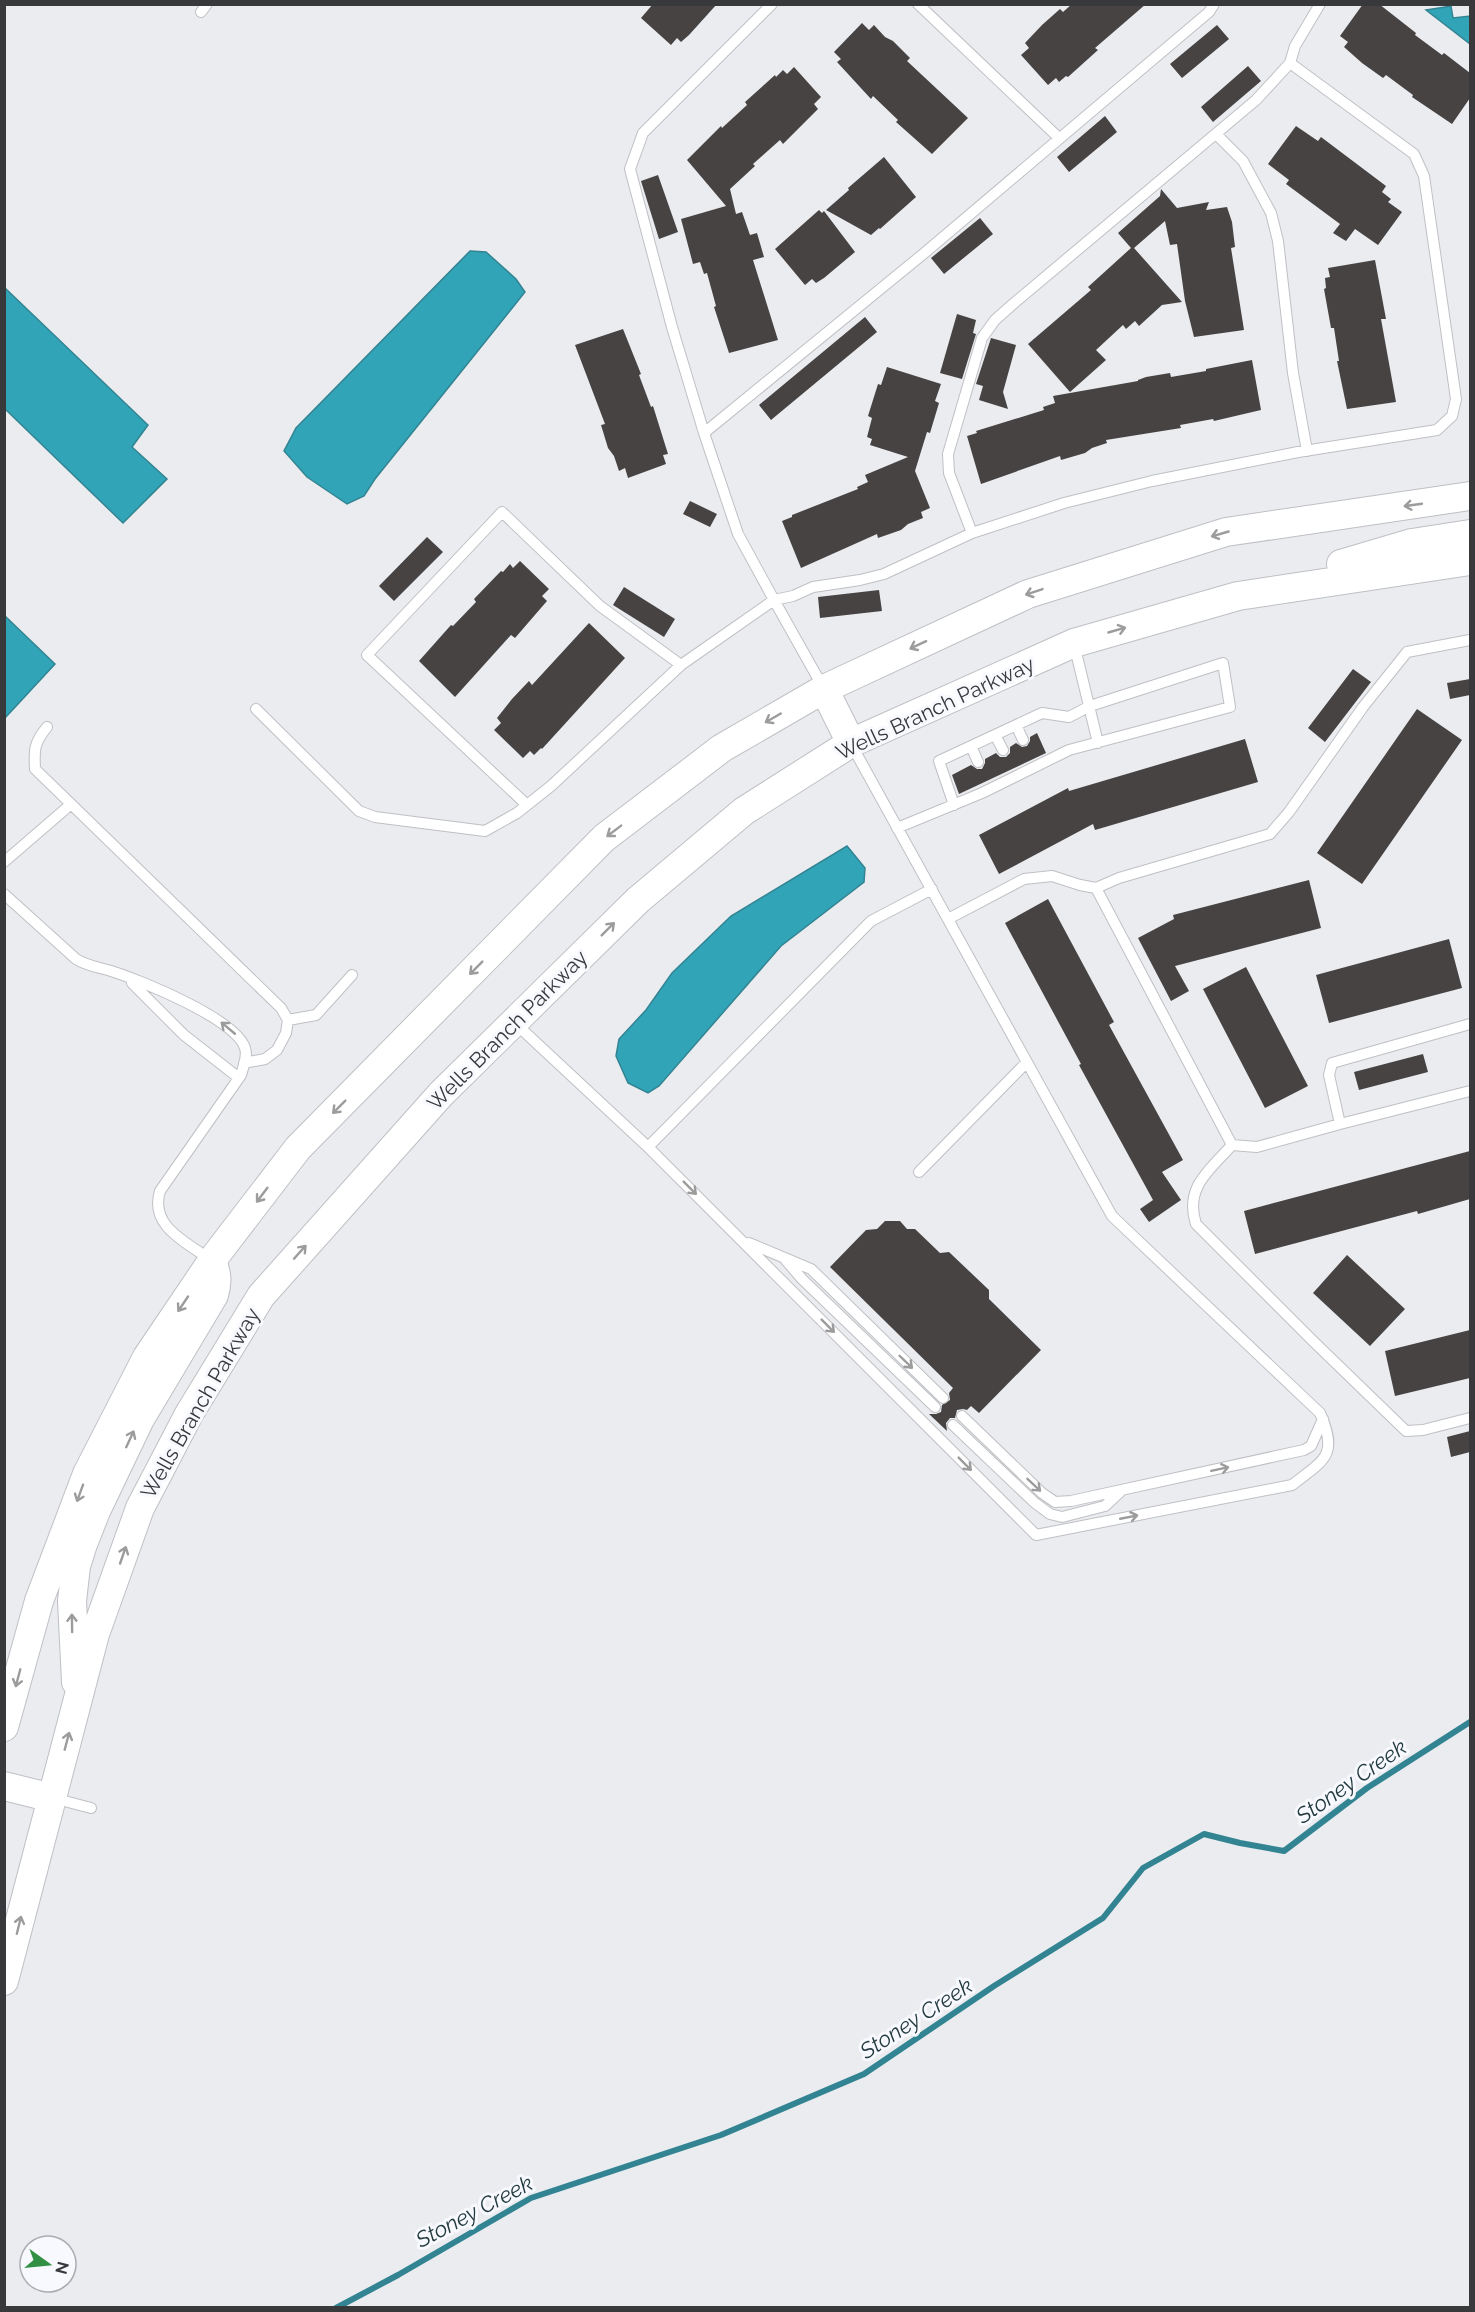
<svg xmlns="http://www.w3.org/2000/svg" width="1475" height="2312" viewBox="0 0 1475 2312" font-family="Raleway,sans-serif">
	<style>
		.water { fill: #31a4b7; stroke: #338492; stroke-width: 1.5 }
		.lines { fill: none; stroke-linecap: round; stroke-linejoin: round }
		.stream { stroke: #338492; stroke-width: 6 }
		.building { fill: #474342 }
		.lane-casing { stroke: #bec0c4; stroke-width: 12 }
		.secondary-casing { stroke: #bec0c4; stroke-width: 30 }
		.lane { stroke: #fff; stroke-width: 10 }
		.secondary { stroke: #fff; stroke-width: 28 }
		.oneway { stroke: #9c9c9c }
		.labels { text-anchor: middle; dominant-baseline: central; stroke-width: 6; stroke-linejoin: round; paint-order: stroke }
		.street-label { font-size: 21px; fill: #38393a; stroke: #f7f9fe }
		.water-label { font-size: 22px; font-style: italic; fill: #233b40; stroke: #f7f9fe }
	</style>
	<rect width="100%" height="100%" fill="#eaecf0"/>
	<path class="water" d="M 1451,6 L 1453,18 L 1470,16 L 1470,44 L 1426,10 Z
		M 470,251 L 486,252 L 516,279 L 525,292 L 375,479 L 364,496 L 347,504 L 307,477 L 284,451 L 296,428 Z
		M 5,288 L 148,425 L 132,447 L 167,479 L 123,523 L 5,409 Z
		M 5,616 L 55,664 L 5,718 L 4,718 Z
		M 847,846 L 865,868 L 864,882 L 781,946 L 659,1086 L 648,1093 L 628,1083 L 616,1056 L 619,1039 L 646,1010 L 672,973 L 731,916 Z"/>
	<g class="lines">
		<path class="stream" d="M 336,2308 L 398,2275 L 531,2198 L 721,2135 L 864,2074 L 994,1986 L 1103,1918 L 1143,1868 L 1204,1834 L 1240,1843 L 1284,1851 L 1367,1788 L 1470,1722"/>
	</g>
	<path class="building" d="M 653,4 L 717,4 L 689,35 L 681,42 L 677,38 L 671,45 L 641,18 Z
		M 1072,4 L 1146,4 L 1095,48 L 1098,50 L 1068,77 L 1066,76 L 1059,82 L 1056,78 L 1048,85 L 1021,55 L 1029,48 L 1025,43 L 1042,25 L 1060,9 L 1063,12 Z
		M 1363,4 L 1379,4 L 1416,33 L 1415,35 L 1442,55 L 1444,53 L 1470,73 L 1470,98 L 1452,124 L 1412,97 L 1413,95 L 1386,75 L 1383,78 L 1362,63 L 1344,47 L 1348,42 L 1340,36 Z
		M 862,23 L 869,30 L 874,25 L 885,37 L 893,41 L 910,58 L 907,61 L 968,118 L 932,154 L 896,122 L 898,120 L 873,96 L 871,99 L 837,62 L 841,59 L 834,52 Z
		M 1217,25 L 1229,39 L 1182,78 L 1170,64 Z
		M 1248,66 L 1261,81 L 1213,122 L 1201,107 Z
		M 794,67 L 821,97 L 814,104 L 818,109 L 783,144 L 780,140 L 753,164 L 755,166 L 730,189 L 736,214 L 742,212 L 750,235 L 757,233 L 764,257 L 753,260 L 778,340 L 729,353 L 714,307 L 716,306 L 707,273 L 704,274 L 700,262 L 693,264 L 681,219 L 726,206 L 687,160 L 721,126 L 722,128 L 747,105 L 745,102 L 775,75 L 776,77 L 783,70 L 787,74 Z
		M 1105,116 L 1117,132 L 1069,172 L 1057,157 Z
		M 1296,126 L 1318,141 L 1321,137 L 1386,186 L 1382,192 L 1391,199 L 1388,202 L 1402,212 L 1378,245 L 1355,229 L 1346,241 L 1333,233 L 1340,224 L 1286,184 L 1289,180 L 1268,164 Z
		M 884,157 L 916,197 L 880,229 L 879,228 L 871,235 L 826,210 L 849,190 L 848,188 Z
		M 658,175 L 678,232 L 659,239 L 641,181 Z
		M 1161,189 L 1177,208 L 1209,202 L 1206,210 L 1227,207 L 1232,222 L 1235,247 L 1231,248 L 1244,330 L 1194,337 L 1185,301 L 1177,244 L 1170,245 L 1165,221 L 1134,248 L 1182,302 L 1162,305 L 1139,326 L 1135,321 L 1126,329 L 1123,325 L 1096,350 L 1106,360 L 1070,392 L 1028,344 L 1091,290 L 1088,287 L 1131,248 L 1118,233 L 1160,196 Z
		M 819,210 L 822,213 L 824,211 L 855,252 L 824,278 L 816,283 L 812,279 L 805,285 L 775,249 Z
		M 980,218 L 993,234 L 944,274 L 931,258 Z
		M 1375,260 L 1386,319 L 1381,319 L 1396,402 L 1347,409 L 1337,361 L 1339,361 L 1334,328 L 1331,328 L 1324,289 L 1326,288 L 1325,278 L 1330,277 L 1328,268 Z
		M 957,314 L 976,320 L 973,333 L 976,334 L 962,379 L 940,373 Z
		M 865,317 L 877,332 L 771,420 L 759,405 Z
		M 623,329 L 641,374 L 639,375 L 651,407 L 653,406 L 668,454 L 663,455 L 666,464 L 628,478 L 625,468 L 619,471 L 614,456 L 608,448 L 601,425 L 605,424 L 575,345 Z
		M 991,338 L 1016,345 L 1003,392 L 1008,409 L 979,400 L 983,386 L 976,384 Z
		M 1252,360 L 1261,410 L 1214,421 L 1213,419 L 1180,425 L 1181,428 L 1106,440 L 1107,443 L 1092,448 L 1085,453 L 1061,460 L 1060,456 L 981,484 L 967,436 L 977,433 L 976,431 L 1044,410 L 1043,407 L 1055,403 L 1053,396 L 1138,381 L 1138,380 L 1146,377 L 1170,373 L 1171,377 L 1206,371 L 1206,369 Z
		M 887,367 L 941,384 L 935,401 L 939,403 L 930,433 L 927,432 L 915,471 L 930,508 L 921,512 L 923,518 L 908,524 L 901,530 L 878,538 L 877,534 L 801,568 L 782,521 L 792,517 L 792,515 L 858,489 L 857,487 L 868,482 L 865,475 L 908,457 L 870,445 L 872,439 L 867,437 L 872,418 L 868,416 L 878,384 L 881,385 Z
		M 690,501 L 717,514 L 710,527 L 683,514 Z
		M 427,537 L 443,552 L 394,601 L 379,586 Z
		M 520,561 L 549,589 L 542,596 L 547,601 L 515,638 L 511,635 L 455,697 L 419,661 L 451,625 L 453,626 L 476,602 L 474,599 L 501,571 L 503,572 L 510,564 L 513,568 Z
		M 624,587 L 675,619 L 664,637 L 613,605 Z
		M 879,590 L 882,611 L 820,618 L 818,597 Z
		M 589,623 L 625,658 L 542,749 L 541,748 L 534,755 L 530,751 L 523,758 L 494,730 L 501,723 L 497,718 L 512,699 L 529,681 L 532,685 Z
		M 1353,669 L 1371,682 L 1325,742 L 1308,728 Z
		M 1470,679 L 1470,695 L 1450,699 L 1447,683 Z
		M 1417,709 L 1462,740 L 1362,884 L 1317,853 Z
		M 1037,733 L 1046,753 L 959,794 L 952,775 L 971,765 L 977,769 L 982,769 L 985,763 L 985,759 L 996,753 L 1000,757 L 1006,757 L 1010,753 L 1010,747 L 1016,743 L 1022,747 L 1027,746 L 1030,741 L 1030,737 Z
		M 1245,739 L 1258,782 L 1095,830 L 1093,824 L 999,874 L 979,835 L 1068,788 L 1069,791 Z
		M 1309,880 L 1321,928 L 1175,966 L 1189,991 L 1171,1001 L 1138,938 L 1174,919 L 1173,915 Z
		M 1048,899 L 1114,1022 L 1109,1025 L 1183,1160 L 1162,1172 L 1181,1200 L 1149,1222 L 1140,1209 L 1153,1200 L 1079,1065 L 1081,1064 L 1005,923 Z
		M 1449,939 L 1462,988 L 1329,1023 L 1316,975 Z
		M 1246,967 L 1308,1086 L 1265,1108 L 1203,989 Z
		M 1423,1054 L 1428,1072 L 1359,1090 L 1354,1072 Z
		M 1470,1151 L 1470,1199 L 1418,1214 L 1417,1211 L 1255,1254 L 1244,1211 Z
		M 885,1221 L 900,1221 L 907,1229 L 915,1229 L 940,1253 L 949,1252 L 989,1290 L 989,1299 L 1041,1350 L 979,1413 L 971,1406 L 967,1410 L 963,1409 L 957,1410 L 955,1418 L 950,1418 L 946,1423 L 947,1431 L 929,1414 L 936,1414 L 941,1412 L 942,1405 L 950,1400 L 949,1393 L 953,1388 L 830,1267 L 866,1230 L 877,1229 Z
		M 1347,1255 L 1405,1309 L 1370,1346 L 1313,1293 Z
		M 1470,1330 L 1470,1378 L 1395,1396 L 1385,1351 Z
		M 1470,1431 L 1470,1452 L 1451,1457 L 1447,1437 Z"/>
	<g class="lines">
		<g class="lane-casing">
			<path id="lane" d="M 918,4 L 1059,138
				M 1214,4 L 1209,12 L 922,255 L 704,433 L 738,534 L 774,600 L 793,596 L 813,587 L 860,580 L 884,574 L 972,533 L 1064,503 L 1152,481 L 1298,452 L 1437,430 L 1452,416 L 1456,399 L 1424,176 L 1414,154 L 1290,63
				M 201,12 L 207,4
				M 1216,134 L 1243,161 L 1271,213 L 1278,241 L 1293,373 L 1307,451
				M 704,433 L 672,327 L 630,169 L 643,133 L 772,4
				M 972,533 L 949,473 L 948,454 L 982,338 L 995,320 L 1013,304 L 1256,100 L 1290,63 L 1295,46 L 1320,4
				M 1074,644 L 1098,743
				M 256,709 L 359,811 L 375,817 L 485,831 L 517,813 L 551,786 L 681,665 L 774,600 L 824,689
				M 1016,725 L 1023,740
				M 47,727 C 34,743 34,749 35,769 L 281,1008 L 288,1020 L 286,1033 L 277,1050 L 265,1059 L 244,1063
				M 995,735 L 1003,750
				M 971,746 L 978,762
				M 527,805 L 367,655 L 502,512 L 600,606 L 681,665
				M 897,828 L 982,793 L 1069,750 L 1230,707 L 1223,663 L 1090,706 L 1069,717 L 1042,713 L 939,761 L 954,805
				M 4,862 L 70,805
				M 1096,888 L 1119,878 L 1270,834 L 1289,812 L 1363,707 L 1407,652 L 1470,640
				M 4,894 L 76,959 C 87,966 98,967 111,971 C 140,980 236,1019 245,1048 C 248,1057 243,1067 241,1075 L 160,1191 C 149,1226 186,1242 211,1260
				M 948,919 L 1024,879 L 1052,876 L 1080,885 L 1096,888 L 1232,1145 C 1210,1170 1184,1187 1196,1224 L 1314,1342 L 1406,1431 L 1423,1430 L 1470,1418
				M 132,983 L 184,1035 L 239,1078
				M 288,1020 L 316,1015 L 352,975
				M 516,1024 L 648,1147 L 1036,1535 L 1292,1485 C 1324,1460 1339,1456 1320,1413 L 1112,1216 L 851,744
				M 1340,1124 L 1470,1091
				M 1232,1145 L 1257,1147 L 1340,1124 L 1329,1075 L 1332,1063 L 1470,1024
				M 648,1147 L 871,921 L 932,889
				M 919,1172 L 1027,1062
				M 749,1243 L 811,1269 L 943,1398
				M 784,1258 L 802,1279 L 935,1407
				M 962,1416 L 1042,1493 L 1055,1502 L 1071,1501 L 1304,1450 L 1311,1446 L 1323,1419
				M 953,1425 L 1035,1503 L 1050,1514 L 1062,1517 L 1105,1506 L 1121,1491
				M 53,1798 L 91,1808"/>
		</g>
		<g class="secondary-casing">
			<path id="secondary" d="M 1341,564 L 1412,543 L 1470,534
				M 824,689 L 851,743
				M 76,1682 L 72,1601 L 76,1566 L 83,1544 L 96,1511 L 140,1419 L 214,1295 C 218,1282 217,1273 212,1261
				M 4,1727 L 39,1601 L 87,1474 L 147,1357 L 216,1255 L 298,1148 L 604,838 L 722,748 L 824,689 L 1028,594 L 1226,532 L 1470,496
				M 4,1786 L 52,1798
				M 4,1981 L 95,1634 L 140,1508 L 189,1414 L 261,1296 L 441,1094 L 638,900 L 744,811 L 851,743 L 1074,643 L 1238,596 L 1470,561"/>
		</g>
		<use href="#lane" class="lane"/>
		<use href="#secondary" class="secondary"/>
	</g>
	<defs><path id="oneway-shaft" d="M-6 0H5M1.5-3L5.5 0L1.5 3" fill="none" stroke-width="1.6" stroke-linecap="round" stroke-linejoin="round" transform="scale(1.5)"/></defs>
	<g class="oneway">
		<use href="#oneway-shaft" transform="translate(1413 505) rotate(172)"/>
		<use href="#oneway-shaft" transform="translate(1220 534) rotate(164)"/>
		<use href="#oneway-shaft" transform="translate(1034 592) rotate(161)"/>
		<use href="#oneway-shaft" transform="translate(1117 630) rotate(-16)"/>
		<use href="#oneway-shaft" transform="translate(918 645) rotate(155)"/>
		<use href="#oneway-shaft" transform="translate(773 718) rotate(150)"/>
		<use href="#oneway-shaft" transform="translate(614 831) rotate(143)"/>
		<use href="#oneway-shaft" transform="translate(608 929) rotate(-45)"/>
		<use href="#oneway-shaft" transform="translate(476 968) rotate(135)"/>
		<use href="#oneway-shaft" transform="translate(228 1028) rotate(-140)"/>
		<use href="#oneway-shaft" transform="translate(339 1107) rotate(135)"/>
		<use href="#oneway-shaft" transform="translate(690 1188) rotate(45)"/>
		<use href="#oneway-shaft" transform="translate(262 1195) rotate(127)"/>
		<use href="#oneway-shaft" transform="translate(300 1252) rotate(-48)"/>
		<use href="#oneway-shaft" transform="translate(183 1304) rotate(124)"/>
		<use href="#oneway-shaft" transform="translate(828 1326) rotate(45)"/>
		<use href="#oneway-shaft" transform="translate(906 1362) rotate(44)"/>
		<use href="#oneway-shaft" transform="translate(130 1439) rotate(-65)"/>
		<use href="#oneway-shaft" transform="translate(965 1464) rotate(45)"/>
		<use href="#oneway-shaft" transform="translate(1220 1469) rotate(-12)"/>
		<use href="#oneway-shaft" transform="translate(1034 1485) rotate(43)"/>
		<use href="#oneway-shaft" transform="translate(80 1493) rotate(110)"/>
		<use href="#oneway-shaft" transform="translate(1129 1517) rotate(-11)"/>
		<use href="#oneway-shaft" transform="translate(123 1555) rotate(-71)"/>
		<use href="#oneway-shaft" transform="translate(72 1623) rotate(-91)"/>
		<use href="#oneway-shaft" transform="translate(18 1678) rotate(105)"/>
		<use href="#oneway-shaft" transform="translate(67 1741) rotate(-75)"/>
		<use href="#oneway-shaft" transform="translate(19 1925) rotate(-76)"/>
	</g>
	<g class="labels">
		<g class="street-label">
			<text transform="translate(935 708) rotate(-25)">Wells Branch Parkway</text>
			<text transform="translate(507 1030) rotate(-45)">Wells Branch Parkway</text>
			<text transform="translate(200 1403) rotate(-60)">Wells Branch Parkway</text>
		</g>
		<g class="water-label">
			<text transform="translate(1351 1781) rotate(-35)">Stoney Creek</text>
			<text transform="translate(916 2018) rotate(-33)">Stoney Creek</text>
			<text transform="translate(474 2211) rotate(-28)">Stoney Creek</text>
		</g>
	</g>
	<rect width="1475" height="2312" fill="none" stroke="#38393a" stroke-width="12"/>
	<g transform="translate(48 2264) rotate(105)"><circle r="28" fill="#f7f9fe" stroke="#abacb0" stroke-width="1.5"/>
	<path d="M0-4.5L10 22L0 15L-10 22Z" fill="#319043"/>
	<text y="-9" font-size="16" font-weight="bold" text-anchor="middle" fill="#38393a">N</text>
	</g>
</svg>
